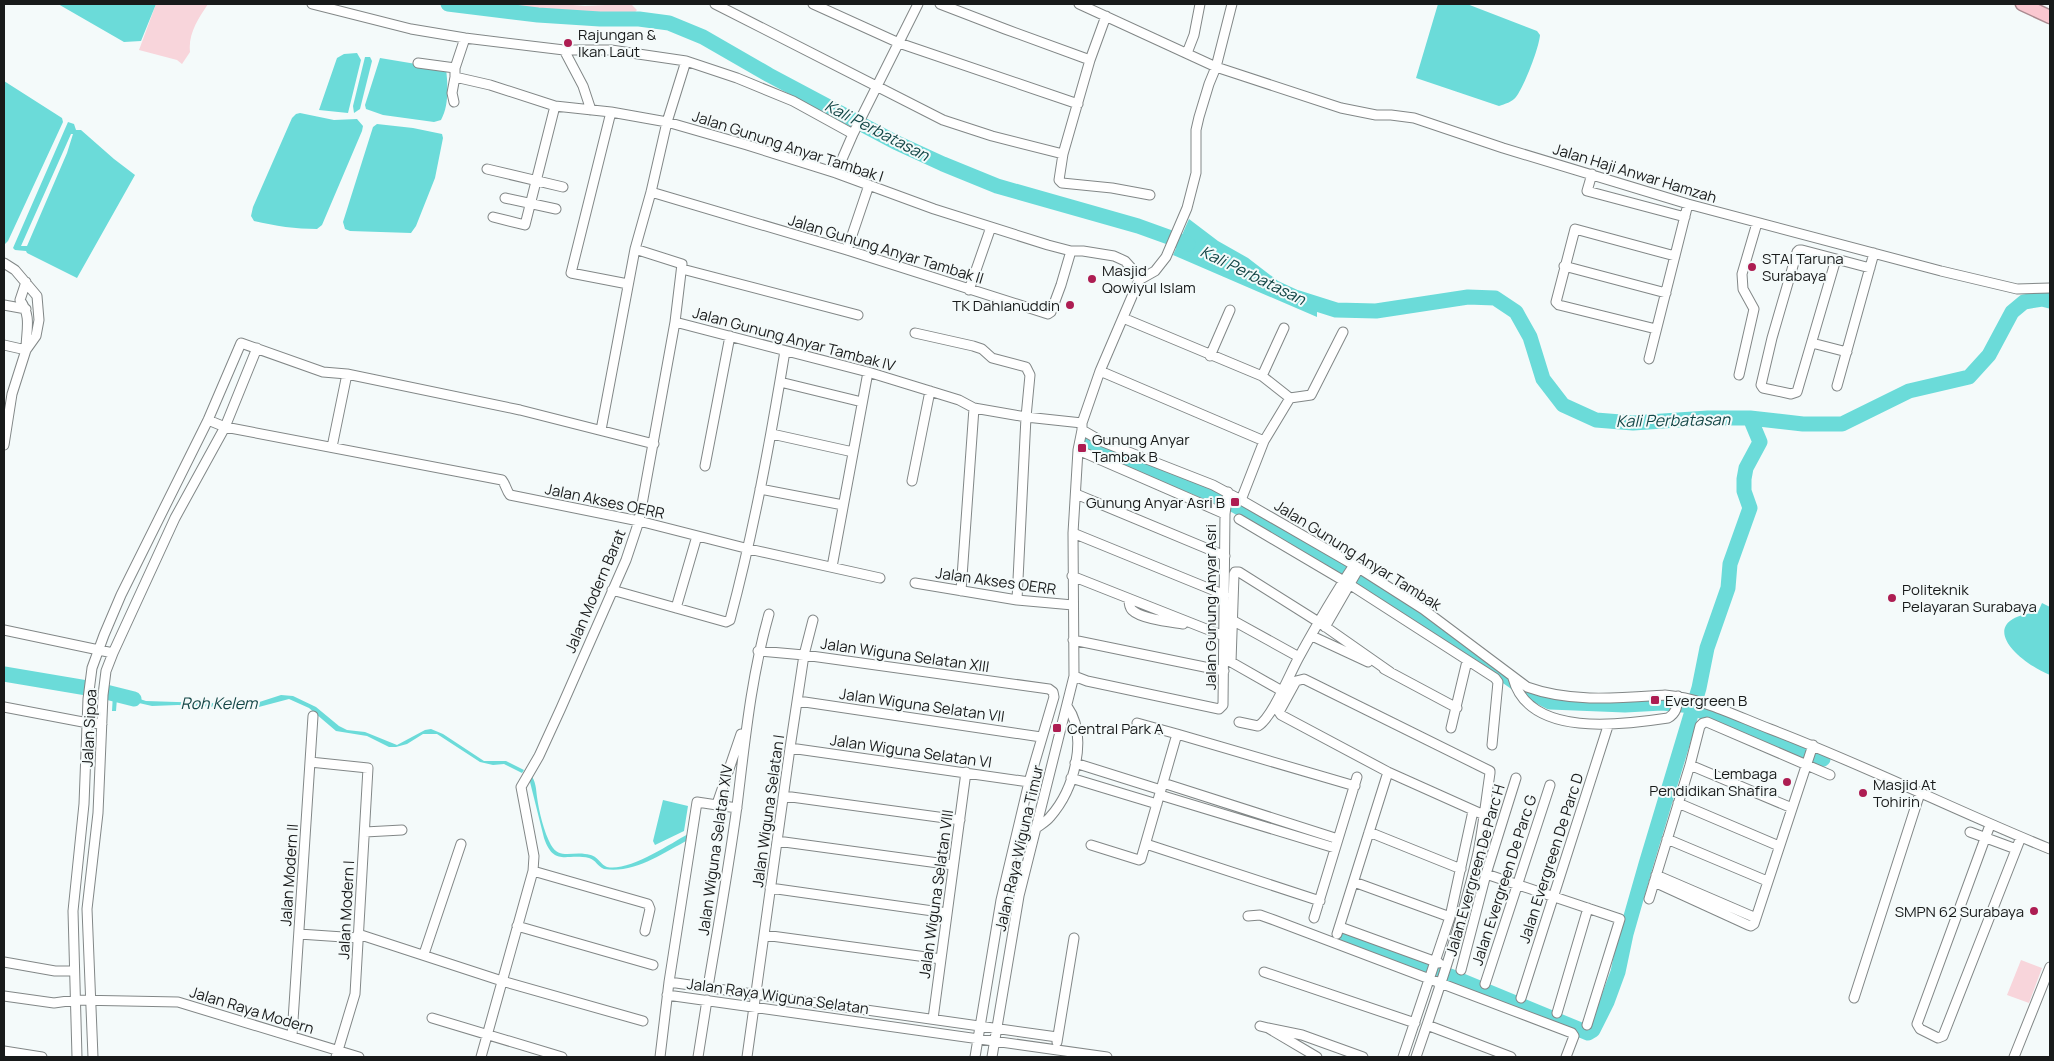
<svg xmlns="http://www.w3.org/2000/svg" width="2054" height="1061" viewBox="0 0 2054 1061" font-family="Manrope,sans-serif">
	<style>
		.green { fill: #f8d5db }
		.water { fill: #6bdbd9; fill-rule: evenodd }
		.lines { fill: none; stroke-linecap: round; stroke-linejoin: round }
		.river { stroke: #6bdbd9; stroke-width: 15 }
		.minor-casing { stroke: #828787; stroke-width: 11 }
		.highway-casing { stroke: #ab8a90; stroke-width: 15 }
		.minor { stroke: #fff; stroke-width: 9 }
		.highway { stroke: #fac7d0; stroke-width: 12 }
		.poi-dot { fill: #ad1d52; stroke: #f4fafa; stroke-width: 2 }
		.labels { text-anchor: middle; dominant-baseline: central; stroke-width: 4; stroke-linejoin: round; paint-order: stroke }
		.poi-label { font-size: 15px; fill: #181a1a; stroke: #f4fafa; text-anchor: start }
		.street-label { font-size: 15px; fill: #181a1a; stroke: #f4fafa }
		.water-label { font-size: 16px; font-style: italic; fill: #134646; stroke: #f4fafa }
	</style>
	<rect width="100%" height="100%" fill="#f4fafa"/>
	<path class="green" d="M 156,4 L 208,4 C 198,19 188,34 190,52 L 182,64 L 177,60 L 139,50 Z
		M 475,4 L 561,4 L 585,6 L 625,4 L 632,5 L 637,10 L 632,16 L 612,14 L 572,15 L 501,7 L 484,7 Z
		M 2021,960 L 2042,968 L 2029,1003 L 2007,995 Z"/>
	<path class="water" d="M 58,4 L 156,4 L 141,41 L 124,42 Z
		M 1438,4 L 1467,4 L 1537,31 L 1540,35 C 1539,48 1524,87 1516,97 C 1512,102 1505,104 1499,106 L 1416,78 Z
		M 357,53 L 361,60 L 348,113 L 319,110 L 337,58 L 344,54 Z
		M 365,57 L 370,57 L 372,61 L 360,109 L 354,113 L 353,106 Z
		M 380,58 L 446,69 C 448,85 449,106 441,120 L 434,122 L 383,115 L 366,109 L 365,105 Z
		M 4,81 L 62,118 L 63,122 L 8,241 L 4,245 Z
		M 300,113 L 334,120 L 357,119 L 363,126 L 362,131 L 322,225 L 317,229 C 296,229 275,226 254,221 L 251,216 L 253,207 L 292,118 L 296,114 Z
		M 68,122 L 74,124 L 76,130 L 81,130 L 114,159 L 135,175 L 77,278 L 27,253 L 26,251 L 15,250 L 13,248 ZM 71,134 L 73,134 L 67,153 L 27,246 L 21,246 Z
		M 377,124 L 413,128 L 442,134 L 443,138 L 435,178 L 416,226 L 411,233 L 350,231 L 345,229 L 343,222 L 373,127 Z
		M 1189,219 L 1218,241 L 1248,258 L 1278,281 L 1317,299 L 1317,317 L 1173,255 Z
		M 2042,603 L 2050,607 L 2050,675 C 2016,661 1973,620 2038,612 Z
		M 115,691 L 146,701 L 238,704 L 253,704 L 281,695 L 293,696 L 316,707 L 339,726 L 347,730 L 365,732 L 397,745 L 425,730 L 431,729 L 443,734 L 484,761 L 506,761 L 524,770 L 522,773 L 504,764 L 493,765 L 480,762 L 437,734 L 423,734 L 407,744 L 396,747 L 389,747 L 367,736 L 336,731 L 309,708 L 289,699 L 255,708 L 240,708 L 178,705 L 152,706 L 117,698 L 116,711 L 112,711 L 113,694 Z
		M 531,775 C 536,782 536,789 537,797 C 539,812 544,832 551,845 C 559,859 571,852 585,854 C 599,855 599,864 607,867 C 628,872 670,844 688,834 L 688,840 C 663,853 634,874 604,869 C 597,866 596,860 589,858 C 566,853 554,867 544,838 L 529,778 Z
		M 663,800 L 688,806 L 684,831 L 655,845 L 653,841 Z"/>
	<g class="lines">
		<path class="river" d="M 448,4 L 538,15 L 600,19 L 639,19 L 669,23 L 703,37 L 769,75 L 895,142 L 943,164 L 997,186 L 1138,226 L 1188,244
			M 1298,298 L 1336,310 L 1376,311 L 1468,297 L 1495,298 L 1516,312 L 1530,337 L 1543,379 L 1563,405 L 1596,420 L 1633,423 L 1708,418 L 1750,418 L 1803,424 L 1842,424 L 1909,391 L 1969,377 L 1989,355 L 2012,312 L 2024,302 L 2042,299 L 2050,301
			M 1083,444 L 1195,487 L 1236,506 L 1359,578 L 1432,624 L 1526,690 L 1550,702 L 1625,705 L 1662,703 L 1693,706 L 1701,711 L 1823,759
			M 4,674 L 87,688
			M 106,692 L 134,699
			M 1345,938 L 1450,976 L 1588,1033 L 1593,1030 L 1607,1002 L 1618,972 L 1626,934 L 1646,864 L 1699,688 L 1707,648 L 1728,588 L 1730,564 L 1750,508 L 1744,491 L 1744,479 L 1746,468 L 1760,442 L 1750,418"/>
		<g class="minor-casing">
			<path id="minor" d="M 312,4 L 411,29 L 465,38 L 564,50 L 611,50 L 686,61 L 737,78 L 793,101 L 853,134
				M 715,4 L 943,120 L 992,136 L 1063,154
				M 813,4 L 899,43 L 1078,104
				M 940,4 L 1005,29 L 1090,60
				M 1079,4 L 1216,67 L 1341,108 L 1376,115 L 1391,115 L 1414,118 L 1503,148 L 1688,204 L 1941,271 L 2017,289 L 2050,288
				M 1106,16 L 1090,60 L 1063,154 L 1059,180 L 1062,183 L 1112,188 L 1150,195
				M 465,38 L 455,68 L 455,77 L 490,85 L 555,106 L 611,112 L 667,122 L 747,145 L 836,173 L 934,209 L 1048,245 L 1071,251 L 1083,251 L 1114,256 L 1125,261 L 1134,271 L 1139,280
				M 564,50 L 583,86 L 591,110
				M 1187,53 L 1194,35 L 1200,4
				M 686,61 L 667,122 L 651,192 L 635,249 L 682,264 L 675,322 L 868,372 L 959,400 L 974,408 L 1026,417 L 1082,423
				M 418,63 L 455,68
				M 454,102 L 452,93 L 455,77
				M 611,112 L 571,273 L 628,284
				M 487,169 L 563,187
				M 836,173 L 853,134 L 918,4
				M 1592,174 L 1587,191 L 1685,217
				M 651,192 L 847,250 L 1048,314 L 1051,312 L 1061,285 L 1071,251
				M 505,198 L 556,209
				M 493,217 L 525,225 L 555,106
				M 847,250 L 869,185
				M 1836,259 L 1797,392 L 1791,394 L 1763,388 L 1761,385 L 1772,338 L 1797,252 L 1799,250 L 1802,250 L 1870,268
				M 4,263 L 15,270 L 37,296 L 39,320 L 36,336 L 26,350 L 12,394 L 4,445
				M 1564,266 L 1666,293
				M 682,269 L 858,315
				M 26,282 L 20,300 C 32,317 26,330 26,350
				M 969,290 L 991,227
				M 4,305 L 26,309
				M 1123,318 L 1262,376 L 1290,398
				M 1656,329 L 1559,305 L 1556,302 L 1575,229 L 1675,256
				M 915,333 L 973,346 L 982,349 L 992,358 L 1026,367 L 1030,375 L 1026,417 L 1017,600
				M 1812,343 L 1847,352
				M 4,345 L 26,350
				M 1210,356 L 1230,310
				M 1649,359 L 1688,204
				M 1100,371 L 1264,441
				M 1739,375 L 1754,309 L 1743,289 L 1742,274 L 1757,223
				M 1262,376 L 1284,328
				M 780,382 L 862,402
				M 1837,386 L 1874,253
				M 208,420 L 225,427 L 502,480 C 506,485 506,490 510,495 L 639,521 L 749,549 L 880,578
				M 601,430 L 635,249
				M 1082,430 L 1103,442 L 1213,485 L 1241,500 L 1354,565 L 1423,609 L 1527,687 C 1571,703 1619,698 1665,695 C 1702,698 1736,716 1770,729 C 1865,765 1956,811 2050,849
				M 772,434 L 853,452
				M 332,447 L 347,374
				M 705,466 L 730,336
				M 912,481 L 930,391
				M 760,489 L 843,505
				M 1076,494 L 1225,556
				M 1241,500 L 1264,441 L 1290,398 L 1311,395 L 1343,332
				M 1225,514 L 1228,492
				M 1239,519 L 1349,584 L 1495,678 L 1498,682 L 1492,745
				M 1073,533 L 1225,595
				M 832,567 L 868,372
				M 1072,576 L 1224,636
				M 915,583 L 1017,600 L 1073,605
				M 612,590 L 726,622 L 730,620 C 754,530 770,442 785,351
				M 961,591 L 974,408
				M 1129,599 C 1129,603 1129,607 1132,610 C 1141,619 1171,622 1183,624
				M 676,608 L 697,536
				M 1232,620 L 1299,657
				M 1325,627 L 1359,568
				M 4,630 L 113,653
				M 1312,636 L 1368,662
				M 1073,640 L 1224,671
				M 758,651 L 804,655 L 1049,689 L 1053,692 L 1054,697 L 1029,782 L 1001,900 L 975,1057
				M 1384,669 L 1457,708
				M 1074,676 L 1087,681 L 1219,709 L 1223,705 L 1225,514 L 1078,450
				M 1513,678 C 1529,738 1622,725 1668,718 C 1677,713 1677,706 1678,696
				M 1282,691 L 1231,662 L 1234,574 L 1235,572 L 1239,572 L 1320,623 L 1390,672
				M 798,701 L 1041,737
				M 4,707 L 88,723 L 102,724
				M 1239,722 L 1258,726 C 1272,718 1290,673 1299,657 C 1316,626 1334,595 1354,565
				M 1451,728 L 1467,661
				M 1177,734 L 1355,786
				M 790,748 L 1029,782
				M 310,762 L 368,768 L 355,994 L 336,1057
				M 1075,763 L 1161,790
				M 1690,765 L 1792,808
				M 1071,778 L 1157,804
				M 1163,783 L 1338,839
				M 1160,795 L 1335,848
				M 784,796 L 960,820
				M 1678,803 L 1779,846
				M 717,804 L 741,734
				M 1990,825 L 1917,1024 L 1920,1029 L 1938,1038 L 1943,1036 L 2021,837
				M 1035,829 C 1040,825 1046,822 1050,817 C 1074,790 1089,737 1067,706
				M 365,832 L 402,830
				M 1369,832 L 1461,869
				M 1970,832 L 2016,849
				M 1667,839 L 1767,881
				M 777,841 L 953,865
				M 1146,844 L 1320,901
				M 1091,845 L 1139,860 L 1141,859 L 1177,734 L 1137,723
				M 533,871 L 648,904 L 650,909 L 645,931
				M 1486,874 L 1620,919 L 1587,1025
				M 1656,875 L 1756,918
				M 1354,882 L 1450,917
				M 1654,882 L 1748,925 L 1751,926 L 1754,924 L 1813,745
				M 770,888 L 947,913
				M 1649,899 L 1690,765 L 1700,726 L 1703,723 L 1707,722 L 1830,775
				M 1248,916 L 1260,915 L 1274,920 L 1572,1033 L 1574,1036 L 1566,1057
				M 1314,918 L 1357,777
				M 517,926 L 653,965
				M 1340,927 L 1439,963
				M 299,934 L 358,938
				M 358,934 L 502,981 L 643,1021
				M 1337,934 L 1388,772
				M 764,935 L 941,959
				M 424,954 L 461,844
				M 4,962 L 55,971 L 74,971
				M 1461,970 L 1486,874 L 1516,778
				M 1264,972 L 1415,1023
				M 669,982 L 1057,1037
				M 1485,984 L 1550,785
				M 708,987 C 718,927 729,866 737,806 C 745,741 751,677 769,614
				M 667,995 L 1107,1057
				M 4,996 L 54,1003 L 75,1000 L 178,1002 L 359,1057
				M 1521,998 L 1608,726
				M 1854,998 L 1920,793
				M 1557,1013 L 1588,908
				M 432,1018 L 562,1057
				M 933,1019 L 966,772
				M 1427,1025 L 1511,1057
				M 1260,1026 L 1268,1028 L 1317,1057
				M 1268,1028 L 1302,1035 L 1363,1057
				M 292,1036 L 313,716
				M 1057,1042 L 1074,938
				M 4,1051 L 42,1057
				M 77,1057 L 73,911 L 84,804 L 88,699 L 92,668 L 104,635 L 121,595 L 208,420 L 241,343 L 323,372 L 347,374 L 520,410 L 654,444
				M 93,1057 L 87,909 L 98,813 L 103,695 L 106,671 L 113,653 L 175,518 L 225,427 L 257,348
				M 481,1057 L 533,871 L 534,856 L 521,787 L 539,756 L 561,708 L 626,560 L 639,521 L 675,322
				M 660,1057 L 669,982 L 697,802 L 737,808
				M 698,1057 L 707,1000
				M 747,1057 L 790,748 L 804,655 L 813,620
				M 992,1057 L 1019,896 L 1074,676 L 1073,533 L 1078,450 L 1082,430 L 1082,423 L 1100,371 L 1139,280 L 1155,271 L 1166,257 L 1187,208 L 1196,173 L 1196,130 L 1199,117 L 1209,84 L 1216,67 L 1232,4
				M 1403,1057 L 1450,917 L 1473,811
				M 1416,1057 C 1439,990 1462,922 1478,853 C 1483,827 1486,800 1490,773 L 1490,771 L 1304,679 L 1296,681 L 1279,712 L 1281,715 L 1388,772 L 1484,815
				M 2014,1057 L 2050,967"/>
		</g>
		<g class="highway-casing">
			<path id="highway" d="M 2022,4 L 2050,17"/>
		</g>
		<use href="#minor" class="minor"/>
		<use href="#highway" class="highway"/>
	</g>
	<g class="poi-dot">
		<circle cx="568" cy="43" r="5"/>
		<circle cx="1752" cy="267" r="5"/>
		<circle cx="1092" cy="279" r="5"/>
		<circle cx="1070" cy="305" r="5"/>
		<rect x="1077" y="443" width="10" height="10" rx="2.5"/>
		<rect x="1230" y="497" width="10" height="10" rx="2.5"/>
		<circle cx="1892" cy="598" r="5"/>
		<rect x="1650" y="695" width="10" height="10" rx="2.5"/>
		<rect x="1052" y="723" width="10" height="10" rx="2.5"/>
		<circle cx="1787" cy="782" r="5"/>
		<circle cx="1863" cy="793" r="5"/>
		<circle cx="2034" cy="911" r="5"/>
	</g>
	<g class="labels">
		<g class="poi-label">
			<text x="578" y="34">Rajungan &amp;<tspan x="578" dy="17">Ikan Laut</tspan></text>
			<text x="1762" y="258">STAI Taruna<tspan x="1762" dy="17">Surabaya</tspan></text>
			<text x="1102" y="270">Masjid<tspan x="1102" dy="17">Qowiyul Islam</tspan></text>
			<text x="1060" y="305" text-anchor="end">TK Dahlanuddin</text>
			<text x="1092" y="439">Gunung Anyar<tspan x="1092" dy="17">Tambak B</tspan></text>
			<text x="1225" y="502" text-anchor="end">Gunung Anyar Asri B</text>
			<text x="1902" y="589">Politeknik<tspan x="1902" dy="17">Pelayaran Surabaya</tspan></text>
			<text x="1665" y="700">Evergreen B</text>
			<text x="1067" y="728">Central Park A</text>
			<text x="1777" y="773" text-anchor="end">Lembaga<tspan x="1777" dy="17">Pendidikan Shafira</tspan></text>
			<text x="1873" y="784">Masjid At<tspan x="1873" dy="17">Tohirin</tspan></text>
			<text x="2024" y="911" text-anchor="end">SMPN 62 Surabaya</text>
		</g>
		<g class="street-label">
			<text transform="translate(788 146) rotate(18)">Jalan Gunung Anyar Tambak I</text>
			<text transform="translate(1635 173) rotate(17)">Jalan Haji Anwar Hamzah</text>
			<text transform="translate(886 249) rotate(17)">Jalan Gunung Anyar Tambak II</text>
			<text transform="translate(794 339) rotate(15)">Jalan Gunung Anyar Tambak IV</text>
			<text transform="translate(605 501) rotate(12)">Jalan Akses OERR</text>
			<text transform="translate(1358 555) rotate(32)">Jalan Gunung Anyar Tambak</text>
			<text transform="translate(996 581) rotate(8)">Jalan Akses OERR</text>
			<text transform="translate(595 591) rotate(-67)">Jalan Modern Barat</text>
			<text transform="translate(1210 607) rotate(-90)">Jalan Gunung Anyar Asri</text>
			<text transform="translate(905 655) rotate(8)">Jalan Wiguna Selatan XIII</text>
			<text transform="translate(922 705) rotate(8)">Jalan Wiguna Selatan VII</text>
			<text transform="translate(89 728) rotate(-87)">Jalan Sipoa</text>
			<text transform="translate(911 751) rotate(8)">Jalan Wiguna Selatan VI</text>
			<text transform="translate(768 811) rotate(-82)">Jalan Wiguna Selatan I</text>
			<text transform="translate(1019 848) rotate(-77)">Jalan Raya Wiguna Timur</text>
			<text transform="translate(715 850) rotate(-82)">Jalan Wiguna Selatan XIV</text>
			<text transform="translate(1551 858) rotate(-72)">Jalan Evergreen De Parc D</text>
			<text transform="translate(1475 870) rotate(-74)">Jalan Evergreen De Parc H</text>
			<text transform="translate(289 875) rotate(-86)">Jalan Modern II</text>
			<text transform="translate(1504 880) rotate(-72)">Jalan Evergreen De Parc G</text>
			<text transform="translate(936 894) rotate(-82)">Jalan Wiguna Selatan VIII</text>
			<text transform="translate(346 910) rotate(-87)">Jalan Modern I</text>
			<text transform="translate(778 996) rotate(8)">Jalan Raya Wiguna Selatan</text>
			<text transform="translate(252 1010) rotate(17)">Jalan Raya Modern</text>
		</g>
		<g class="water-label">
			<text transform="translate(877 130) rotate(27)">Kali Perbatasan</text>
			<text transform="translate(1253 275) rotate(26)">Kali Perbatasan</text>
			<text transform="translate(1673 420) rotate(-1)">Kali Perbatasan</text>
			<text x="219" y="703">Roh Kelem</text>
		</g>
	</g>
	<rect width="2054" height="1061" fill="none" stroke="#181a1a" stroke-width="10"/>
</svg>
